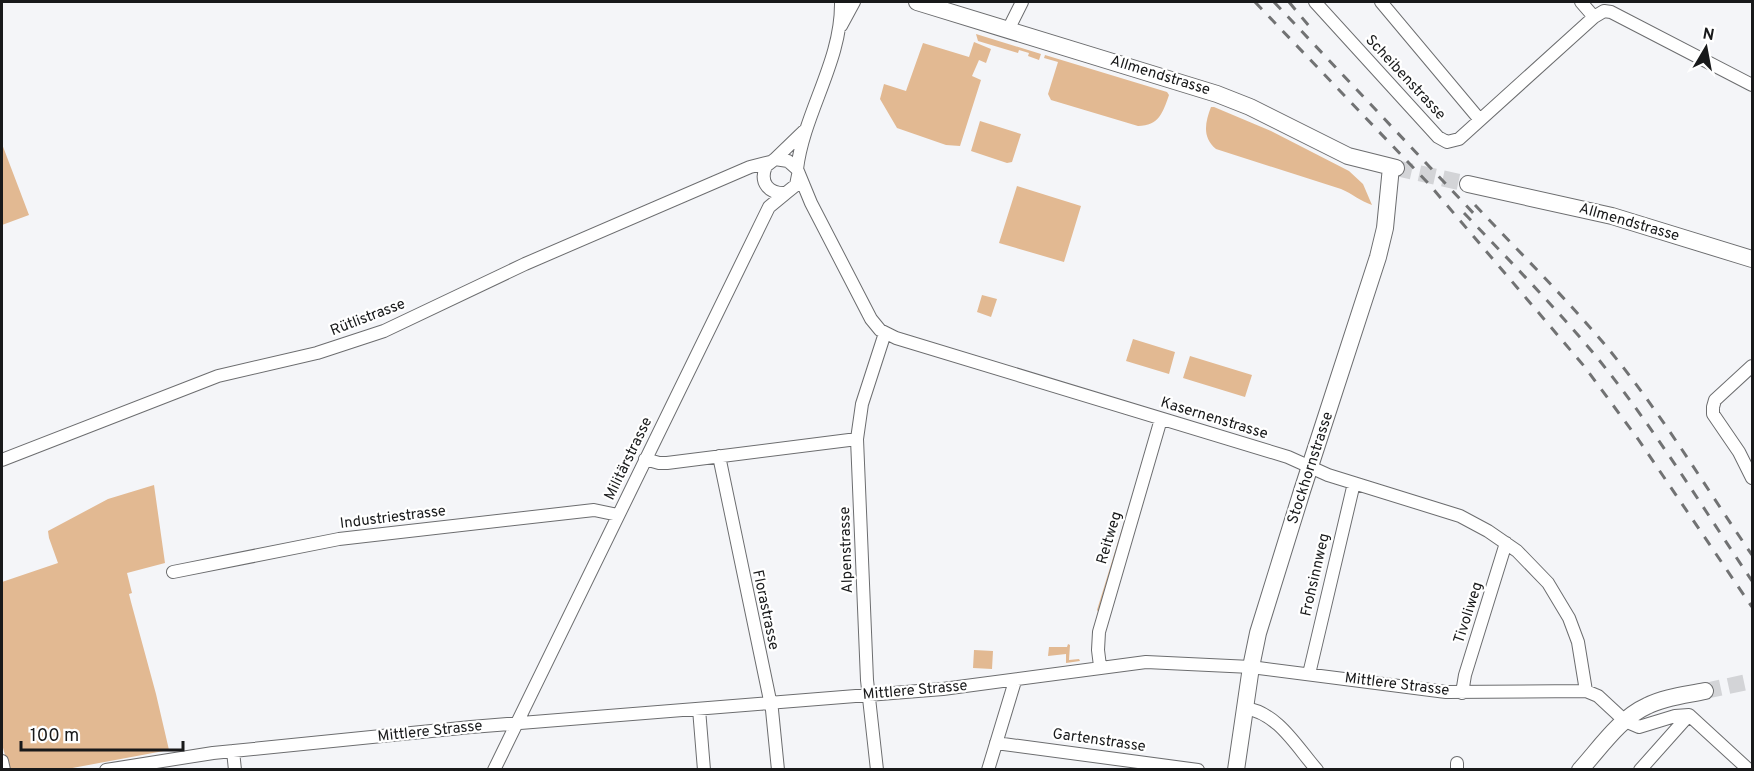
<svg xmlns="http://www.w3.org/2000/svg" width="1754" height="771" viewBox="0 0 1754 771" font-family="Overpass,sans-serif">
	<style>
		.green { fill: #e2b992 }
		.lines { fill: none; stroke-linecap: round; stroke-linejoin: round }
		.secondary-tunnel { stroke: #d3d4d7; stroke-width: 16; stroke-dasharray: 16 8; stroke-linecap: butt }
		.street-casing { stroke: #6c6d6f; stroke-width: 14 }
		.secondary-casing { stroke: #6c6d6f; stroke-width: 18 }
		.street { stroke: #fff; stroke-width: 12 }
		.secondary { stroke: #fff; stroke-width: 16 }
		.rail { stroke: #717273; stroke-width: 3; stroke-dasharray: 10 10; stroke-linecap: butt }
		.labels { text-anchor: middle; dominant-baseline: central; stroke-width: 4.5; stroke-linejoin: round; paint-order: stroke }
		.street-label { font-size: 15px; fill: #18191a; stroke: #fff }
	</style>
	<rect width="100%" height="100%" fill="#f4f5f8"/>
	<path class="green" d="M 976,34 L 1041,54 L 1039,60 L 1028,56 L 1029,53 L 1019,50 L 1018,53 L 978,41 Z
		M 974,42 L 991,49 L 986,63 L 979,60 L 972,76 L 981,80 L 960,146 L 946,145 L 897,128 L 880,99 L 884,84 L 906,91 L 923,43 L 969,57 Z
		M 1045,55 L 1167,92 L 1169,95 C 1163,112 1159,126 1138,126 L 1051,100 L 1048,94 L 1058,62 L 1044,58 Z
		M 1211,107 L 1214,107 L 1271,131 L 1349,171 L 1363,184 L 1372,205 C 1360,201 1353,194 1341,189 L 1216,149 C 1202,137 1205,123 1211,107 Z
		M 980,121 L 1021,134 L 1012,162 L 1007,163 L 971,151 Z
		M 2,144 L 29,215 L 2,225 Z
		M 1017,186 L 1081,206 L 1064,262 L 999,243 Z
		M 982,295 L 997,299 L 991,317 L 977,312 Z
		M 1133,339 L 1175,352 L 1169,374 L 1126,361 Z
		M 1190,356 L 1252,375 L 1245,397 L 1183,378 Z
		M 154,485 L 165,563 L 127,573 L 132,593 L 129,594 L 131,602 L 156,694 L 169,750 L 67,769 L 9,770 L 2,744 L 2,582 L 58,563 L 49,538 L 48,531 L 108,499 Z
		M 1128,509 L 1130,509 L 1099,613 L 1097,610 Z
		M 1068,644 L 1070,645 L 1069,660 L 1079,659 L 1080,661 L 1066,663 L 1066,654 L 1048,656 L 1049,647 L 1067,647 Z
		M 974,650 L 993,651 L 992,669 L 973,668 Z"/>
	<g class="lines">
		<path class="secondary-tunnel" d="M 1396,168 L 1468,184
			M 1705,691 L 1752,681"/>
		<g class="street-casing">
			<path id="street" d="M 1315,2 L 1438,137 L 1447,142 L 1459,139 L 1594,17 L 1604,11 L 1611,12 L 1752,85
				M 1381,2 L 1480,120
				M 1581,2 L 1594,17
				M 841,26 L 854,2
				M 1008,30 L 1022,2
				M 775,159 L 804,131
				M 797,169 C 804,112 842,61 841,2
				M 798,175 L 796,185 L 786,193 C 769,194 759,183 766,166 L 775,159 L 788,161 L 797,169 L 811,203 L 871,319 L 880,330 L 896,338 L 1288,457 L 1328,475 L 1460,516 L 1488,531 L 1517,551 L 1548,583 L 1569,618 L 1578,642 L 1586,691
				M 1752,366 L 1715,400 L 1713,407 L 1713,414 L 1739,452 L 1752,478
				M 719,456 L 772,710 L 778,770
				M 645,459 L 659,463 L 667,463 L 857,439
				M 2,460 L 218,376 L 317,353 L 384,331 L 525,264 L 750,167 L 770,162
				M 173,572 L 339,539 L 594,510 L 618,515
				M 1100,666 L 1098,650 L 1099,632 L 1161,419
				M 1309,674 L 1354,483
				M 1462,693 L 1465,675 L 1506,543
				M 1245,708 C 1278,713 1296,746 1317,770
				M 699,709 L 704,770
				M 996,743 L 1198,770
				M 233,751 L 235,770
				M 2,761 L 4,770
				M 106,770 L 213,753 L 471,727 L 943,689 L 1146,662 L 1251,667 L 1446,692 L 1586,691 L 1598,696 L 1625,721 L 1639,727 L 1675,716 L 1689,715 L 1749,770
				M 494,770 L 769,207 L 786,193
				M 877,770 L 867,680 L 857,439 L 862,404 L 885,333
				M 988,770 L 1015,681
				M 1457,770 L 1457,763
				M 1640,770 L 1689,715"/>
		</g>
		<g class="secondary-casing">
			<path id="secondary" d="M 917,2 L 1217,94 L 1250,107 L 1348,156 L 1396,168
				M 1468,184 L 1612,216 L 1752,259
				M 1236,770 L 1251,667 L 1258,633 L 1302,491 L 1378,257 L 1385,228 L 1391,167
				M 1580,770 C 1600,748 1620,718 1647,706 C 1665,697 1686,695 1705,691"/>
		</g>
		<use href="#street" class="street"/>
		<use href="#secondary" class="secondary"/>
		<path class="rail" d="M 1255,2 L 1428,183 L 1584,366 L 1638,439 L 1752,607
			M 1274,2 L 1477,217
			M 1289,2 L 1314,32
			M 1475,205 C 1519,252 1565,297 1606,346 C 1660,411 1704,485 1752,555
			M 1464,213 C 1509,260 1554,306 1595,355 C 1653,426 1701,505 1752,581"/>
	</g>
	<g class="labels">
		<g class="street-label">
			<text transform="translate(1160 76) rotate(17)">Allmendstrasse</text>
			<text transform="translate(1405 78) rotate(47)">Scheibenstrasse</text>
			<text transform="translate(1629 223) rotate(16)">Allmendstrasse</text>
			<text transform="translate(368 318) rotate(-21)">Rütlistrasse</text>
			<text transform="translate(1214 419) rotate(17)">Kasernenstrasse</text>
			<text transform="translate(629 459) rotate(-64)">Militärstrasse</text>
			<text transform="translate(1311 468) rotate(-72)">Stockhornstrasse</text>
			<text transform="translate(393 518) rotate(-7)">Industriestrasse</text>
			<text transform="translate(1110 538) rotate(-73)">Reitweg</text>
			<text transform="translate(847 550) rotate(-92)">Alpenstrasse</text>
			<text transform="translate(1316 575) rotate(-77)">Frohsinnweg</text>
			<text transform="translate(765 610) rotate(78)">Florastrasse</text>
			<text transform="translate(1469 613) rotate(-72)">Tivoliweg</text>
			<text transform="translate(1397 685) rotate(7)">Mittlere Strasse</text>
			<text transform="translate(915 691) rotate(-5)">Mittlere Strasse</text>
			<text transform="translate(430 732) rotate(-6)">Mittlere Strasse</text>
			<text transform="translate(1099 741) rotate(8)">Gartenstrasse</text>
		</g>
	</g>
	<rect width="1754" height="771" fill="none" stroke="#18191a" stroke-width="6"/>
	<g transform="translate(1706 48) rotate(10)" stroke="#ffffff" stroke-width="4.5" paint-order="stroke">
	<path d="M0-4.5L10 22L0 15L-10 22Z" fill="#18191a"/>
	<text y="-9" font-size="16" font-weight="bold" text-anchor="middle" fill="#18191a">N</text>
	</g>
	<path d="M21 741v9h162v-9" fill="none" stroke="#18191a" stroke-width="3"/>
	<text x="30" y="741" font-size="18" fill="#18191a" stroke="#ffffff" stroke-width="4.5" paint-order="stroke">100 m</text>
</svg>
